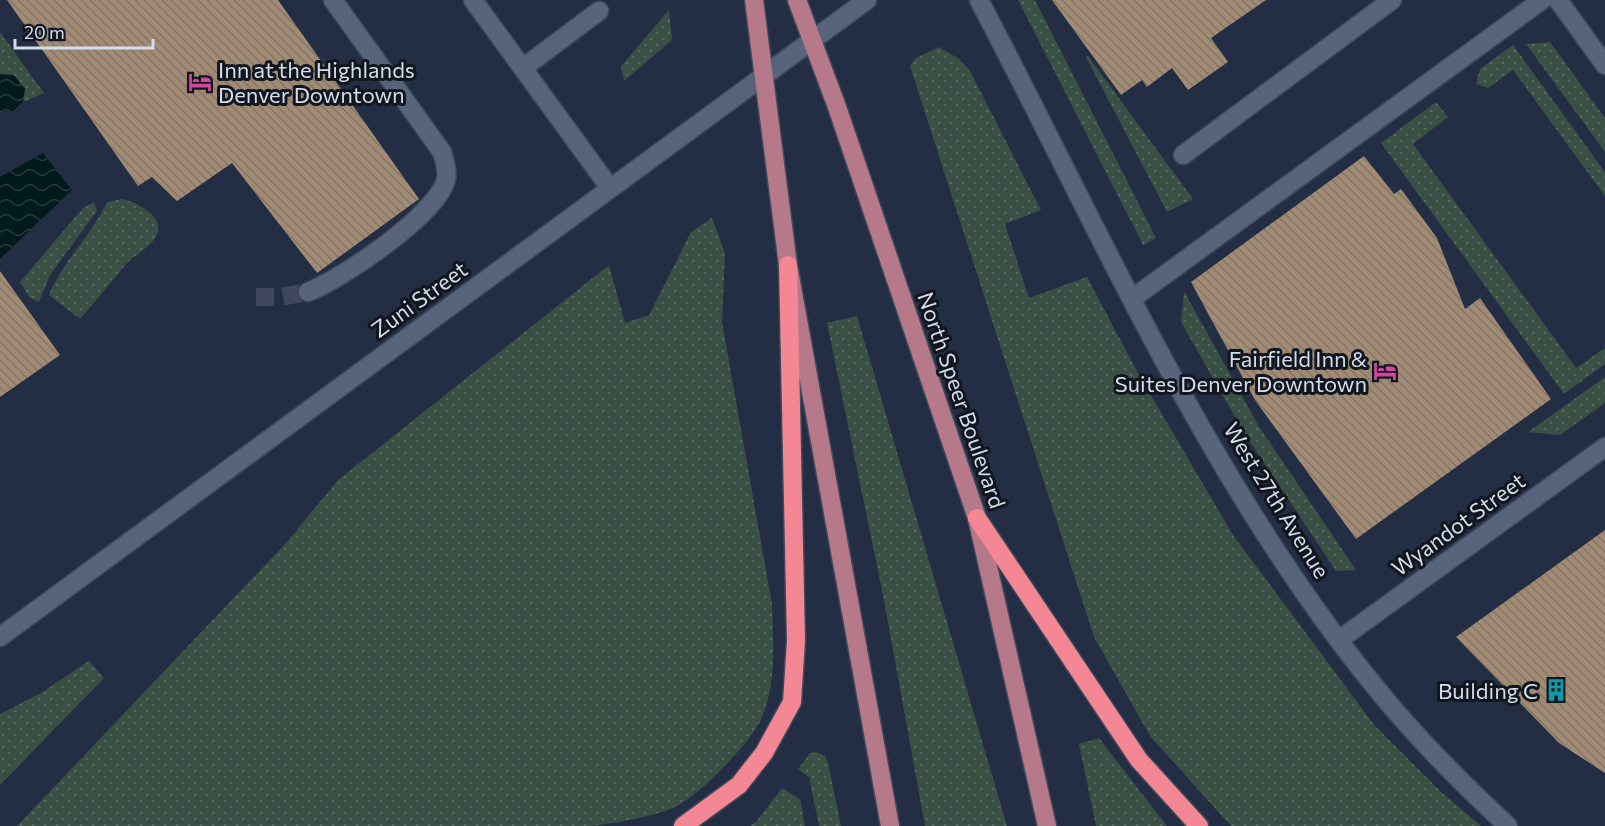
<svg xmlns="http://www.w3.org/2000/svg" width="1605" height="826" viewBox="0 0 1605 826" font-family="Commissioner,sans-serif">
	<style>
		.grass { fill: url(#grass-dots) }
		.water { fill: url(#water-waves) }
		.building { fill: url(#building-back-hatch) }
		.lines { fill: none; stroke-linecap: round; stroke-linejoin: round }
		.minor-tunnel { stroke: #3e475c; stroke-width: 18; stroke-dasharray: 18 9; stroke-linecap: butt }
		.minor-casing { stroke: #40495b; stroke-width: 21 }
		.major-casing { stroke: #40495b; stroke-width: 21 }
		.highway-casing { stroke: #40495b; stroke-width: 21 }
		.minor { stroke: #58647c; stroke-width: 18 }
		.major { stroke: #b6798a; stroke-width: 18 }
		.highway { stroke: #f48794; stroke-width: 18 }
		.labels { text-anchor: middle; dominant-baseline: central; stroke-width: 6; stroke-linejoin: round; paint-order: stroke }
		.poi-label { font-size: 22px; fill: #d5dcea; stroke: #11161f; text-anchor: end }
		.street-label { font-size: 22px; fill: #d5dcea; stroke: #11161f }
	</style>
	<defs>
		<pattern id="grass-dots" width="8" height="8" patternUnits="userSpaceOnUse" patternTransform="scale(1.5)"><rect width="8" height="8" fill="#3a5045"/><path d="M2 2h.1M6 6h.1" fill="none" stroke="#566960" stroke-width="1.8" stroke-linecap="round"/></pattern>
		<pattern id="water-waves" width="16" height="10" patternUnits="userSpaceOnUse" patternTransform="scale(1.5)"><rect width="16" height="10" fill="#021a1b"/><path d="M0 5q4-4 8 0t8 0" fill="none" stroke="#263b3c"/></pattern>
		<pattern id="building-back-hatch" width="6" height="6" patternUnits="userSpaceOnUse" patternTransform="scale(1.5)"><rect width="6" height="6" fill="#a18b74"/><path d="M-1 5l2 2M0 0l6 6M5-1l2 2" fill="none" stroke="#847566"/></pattern>
	</defs>
	<rect width="100%" height="100%" fill="#232d43"/>
	<path class="grass" d="M 1018,0 L 1035,0 L 1156,238 L 1143,245 Z
		M 669,10 L 672,40 L 624,81 L 621,66 Z
		M 0,32 L 44,93 L 0,112 Z
		M 1550,42 L 1605,118 L 1605,152 L 1526,44 Z
		M 1513,45 L 1605,172 L 1605,196 L 1513,70 L 1488,88 L 1476,84 L 1480,69 Z
		M 939,47 L 959,59 L 970,71 L 1041,210 L 1005,224 L 1029,298 L 1087,277 L 1139,375 L 1233,535 L 1375,726 L 1440,791 L 1481,826 L 1231,826 L 1150,736 L 1094,637 L 910,66 L 916,58 Z
		M 1088,56 L 1193,199 L 1167,212 L 1086,57 Z
		M 1436,102 L 1448,117 L 1413,144 L 1576,368 L 1605,348 L 1605,364 L 1564,394 L 1381,143 Z
		M 122,199 C 140,203 173,221 151,243 C 144,251 134,256 126,264 C 111,282 96,301 80,319 L 49,295 C 63,261 91,236 107,202 Z
		M 94,202 L 97,211 L 50,275 L 39,302 L 29,297 L 20,282 L 83,208 Z
		M 712,218 L 725,253 L 722,322 L 772,604 C 773,640 777,682 762,717 C 752,742 698,797 673,808 C 648,818 619,822 593,826 L 17,826 L 286,543 L 338,480 L 609,265 L 625,323 L 649,315 L 691,232 Z
		M 1184,291 L 1258,425 L 1356,570 L 1336,571 L 1243,431 L 1181,322 Z
		M 857,316 L 1007,826 L 925,826 L 883,595 L 827,323 Z
		M 1605,377 L 1605,403 L 1560,435 L 1528,432 Z
		M 89,661 L 104,678 L 0,785 L 0,714 L 41,693 Z
		M 1099,738 L 1167,826 L 1096,826 L 1079,744 Z
		M 817,752 L 825,756 L 828,762 L 841,826 L 819,826 L 809,777 L 798,769 L 810,753 Z
		M 782,788 L 800,799 L 805,826 L 750,826 L 756,822 Z"/>
	<path class="water" d="M 0,74 L 14,75 L 25,89 L 23,102 L 13,111 L 0,111 Z
		M 43,153 L 72,190 L 0,259 L 0,177 Z"/>
	<path class="building" d="M 7,0 L 278,0 L 419,199 L 317,273 L 232,163 L 177,201 L 152,177 L 138,186 Z
		M 1052,0 L 1266,0 L 1211,38 L 1228,62 L 1188,90 L 1172,68 L 1147,87 L 1142,80 L 1121,95 Z
		M 1364,156 L 1394,194 L 1401,189 L 1437,238 L 1465,309 L 1480,298 L 1551,399 L 1356,539 L 1255,400 L 1191,282 Z
		M 0,271 L 60,355 L 0,397 Z
		M 1605,530 L 1605,773 L 1559,743 L 1456,637 Z"/>
	<g class="lines">
		<path class="minor-tunnel" d="M 256,297 L 279,297 L 308,292"/>
		<g class="minor-casing">
			<path id="minor" d="M 473,0 L 610,188
				M 979,0 C 1106,241 1218,505 1397,713 C 1432,753 1469,790 1508,826
				M 1558,0 L 1605,65
				M 523,68 L 599,11
				M 1183,155 L 1392,0
				M 308,292 C 342,279 436,215 446,180 C 448,171 445,161 442,152 L 333,0
				M 1133,298 L 1542,0
				M 0,637 L 867,0
				M 1339,640 L 1605,447"/>
		</g>
		<g class="major-casing">
			<path id="major" d="M 754,0 L 788,265 L 890,826
				M 797,0 L 837,107 L 977,518 L 1047,826"/>
		</g>
		<g class="highway-casing">
			<path id="highway" d="M 977,518 L 1139,760 L 1199,826
				M 683,826 L 739,785 L 764,753 L 792,702 L 796,641 L 788,265"/>
		</g>
		<use href="#minor" class="minor"/>
		<use href="#major" class="major"/>
		<use href="#highway" class="highway"/>
	</g>
	<defs>
		<g id="hotel-bare" transform="scale(1.8)"><path d="M-6-4.5h1.5V1H6V5H4.5V3h-9V5H-6ZM-4 0a1.8 1.8 0 1 1 3.6 0ZM.5 0V-2.5h3Q6-2.5 6 0Z" fill="#d1479c" stroke="#11161f" stroke-width="2.5" paint-order="stroke"/></g>
		<g id="building-bare" transform="scale(1.8)"><path d="M-4-6H4V6H1V3H-1V6H-4ZM-2.5-4.3h1.7v1.8h-1.7ZM.8-4.3h1.7v1.8H.8ZM-2.5-1h1.7V.8h-1.7ZM.8-1h1.7V.8H.8Z" fill="#0f9aa8" stroke="#11161f" stroke-width="2.5" paint-order="stroke"/></g>
	</defs>
	<g fill-rule="evenodd">
		<use href="#hotel-bare" x="200" y="82"/>
		<use href="#hotel-bare" x="1385" y="371"/>
		<use href="#building-bare" x="1556" y="690"/>
	</g>
	<g class="labels">
		<g class="poi-label">
			<text x="218" y="69" text-anchor="start">Inn at the Highlands<tspan x="218" dy="25">Denver Downtown</tspan></text>
			<text x="1367" y="358">Fairfield Inn &amp;<tspan x="1367" dy="25">Suites Denver Downtown</tspan></text>
			<text x="1538" y="690">Building C</text>
		</g>
		<g class="street-label">
			<text transform="translate(419 299) rotate(-36)">Zuni Street</text>
			<text transform="translate(962 400) rotate(71)">North Speer Boulevard</text>
			<text transform="translate(1277 500) rotate(58)">West 27th Avenue</text>
			<text transform="translate(1458 524) rotate(-36)">Wyandot Street</text>
		</g>
	</g>
	<path d="M15 39v9h138v-9" fill="none" stroke="#d5dcea" stroke-width="3"/>
	<text x="24" y="39" font-size="18" fill="#d5dcea" stroke="#11161f" stroke-width="4.5" paint-order="stroke">20 m</text>
</svg>
